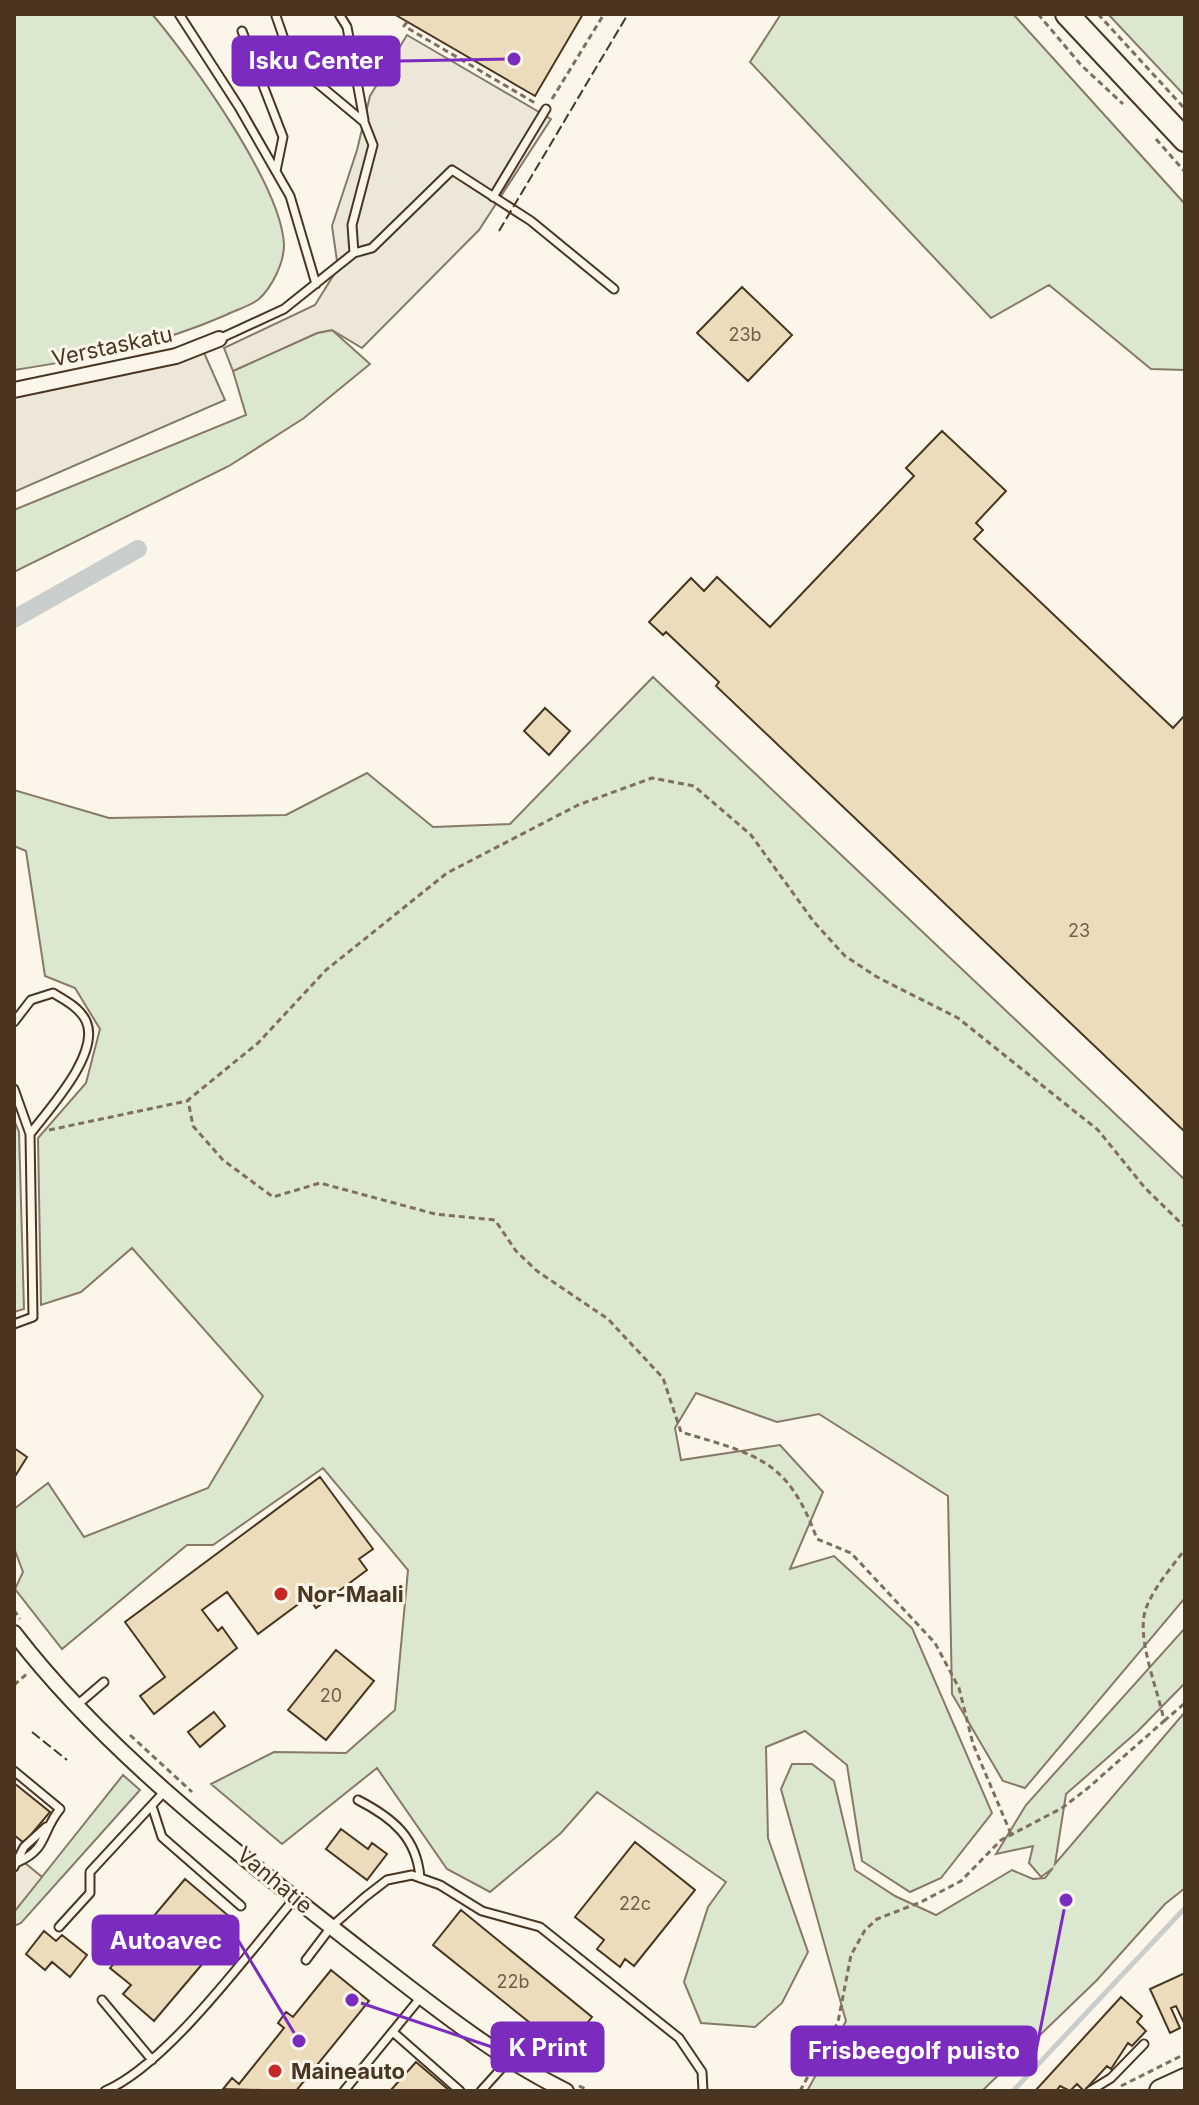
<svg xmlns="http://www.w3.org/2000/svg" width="1199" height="2105" viewBox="0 0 1199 2105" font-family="Inter,sans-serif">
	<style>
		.green { fill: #dce7d0; stroke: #887966; stroke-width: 2 }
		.parking { fill: #ede7d9; stroke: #887966; stroke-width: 2 }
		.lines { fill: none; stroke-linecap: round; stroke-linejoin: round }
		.stream { stroke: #c9cecd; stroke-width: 5 }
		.canal { stroke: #c9cecd; stroke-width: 18 }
		.building { fill: #ecdcbc; stroke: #4a3520; stroke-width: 2 }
		.lane-casing { stroke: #4a3520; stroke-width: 11 }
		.street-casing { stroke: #4a3520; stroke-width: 18 }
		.secondary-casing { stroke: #4a3520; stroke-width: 26 }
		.path { stroke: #7f6f5c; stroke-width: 3; stroke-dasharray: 6 4; stroke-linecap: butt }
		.lane { stroke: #fbf6e9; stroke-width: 7 }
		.street { stroke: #fbf6e9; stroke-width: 14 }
		.secondary { stroke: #fbf6e9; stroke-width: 22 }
		.fence { stroke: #4a3520; stroke-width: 2; stroke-dasharray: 10 4; stroke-linecap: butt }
		.poi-dot { fill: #c62828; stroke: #fbf6e9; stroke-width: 3 }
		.labels { text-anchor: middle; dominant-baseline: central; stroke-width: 6; stroke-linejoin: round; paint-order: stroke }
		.number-label { font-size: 18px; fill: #725f47 }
		.street-label { font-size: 22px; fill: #4a3520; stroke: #fbf6e9 }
		.poi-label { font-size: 22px; font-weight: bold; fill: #4a3520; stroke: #fbf6e9; text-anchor: start }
		.leader { fill: none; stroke: #7b2cbf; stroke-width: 3 }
		.callout-dot { fill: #7b2cbf; stroke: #fbf6e9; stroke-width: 3 }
		.callout { fill: #7b2cbf; stroke: #7b2cbf; stroke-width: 3 }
		.callout-label { font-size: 24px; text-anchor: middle; font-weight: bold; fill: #fff }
	</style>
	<rect width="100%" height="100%" fill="#fbf6e9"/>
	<path class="green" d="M 14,14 L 152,14 C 191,60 282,186 284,245 C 284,263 272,287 259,299 C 250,306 236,310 226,315 C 158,345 87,359 14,370 Z
		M 781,14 L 1013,14 L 1185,204 L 1185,370 L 1151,369 L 1049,285 L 991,318 L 750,62 Z
		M 1108,14 L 1185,14 L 1185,96 Z
		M 332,330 L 370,364 L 304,418 L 229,466 L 14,572 L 14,510 L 246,415 L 233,371 L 317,333 Z
		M 653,677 L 1185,1180 L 1185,1598 L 1025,1788 L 1003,1781 L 952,1694 L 948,1496 L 819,1414 L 777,1422 L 696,1393 L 675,1428 L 681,1460 L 780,1445 L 823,1492 L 790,1569 L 834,1556 L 912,1628 L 992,1813 L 941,1878 L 910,1892 L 862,1861 L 847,1765 L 805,1731 L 766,1747 L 768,1838 L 808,1952 L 782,2003 L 755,2027 L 701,2023 L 684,1982 L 708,1907 L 726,1882 L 597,1792 L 561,1833 L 490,1892 L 447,1869 L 377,1768 L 282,1844 L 211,1784 L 274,1752 L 346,1753 L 395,1710 L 408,1570 L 323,1468 L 213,1545 L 187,1545 L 62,1649 L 15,1589 L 23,1572 L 14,1548 L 14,1509 L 48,1483 L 84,1537 L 208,1488 L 263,1396 L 132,1248 L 81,1292 L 41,1305 L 38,1138 L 86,1083 L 100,1029 L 75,988 L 45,976 L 26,851 L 14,846 L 14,790 L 109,818 L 286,815 L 367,773 L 433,827 L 510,824 Z
		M 14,1120 L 19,1132 L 24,1309 L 14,1312 Z
		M 1185,1628 L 1185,1683 L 1138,1731 L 1066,1794 L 1055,1864 L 1185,1712 L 1185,1888 L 1165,1904 L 1097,1980 L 982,2091 L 807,2091 L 846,2021 L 781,1789 L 792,1764 L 812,1764 L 834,1781 L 855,1870 L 895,1896 L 936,1915 L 1012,1870 L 1033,1879 L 1045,1878 L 1053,1868 L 1041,1877 L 1029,1863 L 1033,1846 L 996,1854 L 1026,1805 Z
		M 123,1775 L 140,1790 L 21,1923 L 14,1926 L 14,1912 Z"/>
	<path class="parking" d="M 407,35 L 551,119 L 479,230 L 362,348 L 332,330 L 317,333 L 233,371 L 224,348 L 315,305 L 338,268 L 332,226 L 357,150 L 370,96 Z
		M 201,346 L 225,400 L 14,492 L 14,390 Z
		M 14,1854 L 42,1877 L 14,1912 Z"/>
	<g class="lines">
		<path class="stream" d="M 1013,2091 L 1185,1908"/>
		<path class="canal" d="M 14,619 L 138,549"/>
	</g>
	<path class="building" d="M 394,14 L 583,14 L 535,96 Z
		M 742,287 L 792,335 L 748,381 L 697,333 Z
		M 942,431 L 1006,491 L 976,523 L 983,530 L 974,539 L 1173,728 L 1185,715 L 1185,1132 L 716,686 L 719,682 L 666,632 L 663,635 L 649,622 L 691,578 L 704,591 L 717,577 L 770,627 L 914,476 L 906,468 Z
		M 545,708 L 570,731 L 549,755 L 524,731 Z
		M 14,1448 L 27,1457 L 14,1478 Z
		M 320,1477 L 373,1549 L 359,1559 L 367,1570 L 316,1608 L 308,1597 L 258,1634 L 227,1592 L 202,1610 L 218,1631 L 222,1627 L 237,1648 L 154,1714 L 140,1696 L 165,1677 L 125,1622 Z
		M 336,1650 L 374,1681 L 326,1740 L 288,1710 Z
		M 214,1712 L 225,1726 L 200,1747 L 188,1732 Z
		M 14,1783 L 50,1812 L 24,1843 L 14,1835 Z
		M 341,1829 L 368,1849 L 372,1843 L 387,1854 L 367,1880 L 326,1849 Z
		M 635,1842 L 695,1890 L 634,1966 L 625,1959 L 620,1967 L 597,1949 L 604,1940 L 575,1917 Z
		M 185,1879 L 237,1923 L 154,2021 L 123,1994 L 131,1985 L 110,1968 Z
		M 461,1910 L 592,2017 L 581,2031 L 591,2039 L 575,2059 L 433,1945 Z
		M 44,1931 L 56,1941 L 62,1935 L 87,1955 L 70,1977 L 52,1962 L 45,1970 L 26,1954 Z
		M 331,1970 L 369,2001 L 296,2091 L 223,2089 L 232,2078 L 239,2084 L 284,2028 L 278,2023 L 286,2012 L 293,2017 Z
		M 1185,1973 L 1185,2025 L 1176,2006 L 1171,2008 L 1180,2028 L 1170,2033 L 1150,1989 Z
		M 1121,1997 L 1142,2016 L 1137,2022 L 1146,2031 L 1132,2046 L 1128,2043 L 1111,2069 L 1107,2066 L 1084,2091 L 1077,2084 L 1070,2091 L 1060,2086 L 1056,2091 L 1035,2091 Z
		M 416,2062 L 450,2091 L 390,2091 Z"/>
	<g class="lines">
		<g class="lane-casing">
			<path id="lane" d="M 179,14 L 239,107 L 290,196 L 316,284
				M 339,14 L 347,27 L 364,120
				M 276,16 L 292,62 L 364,122 L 373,145 L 352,225 L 354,253
				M 242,31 L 283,137 L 276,171
				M 493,197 L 546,109
				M 219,339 L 284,309 L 354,253 L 372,248 L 452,170 L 531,221 L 614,289
				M 14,1022 L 31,1000 L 53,993 C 65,1000 80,1008 86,1021 C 101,1053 49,1109 30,1134
				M 14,1089 L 30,1134 L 33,1317 L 14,1324
				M 76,1706 L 104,1682
				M 14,1771 L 60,1809 C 41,1832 48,1849 18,1862
				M 358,1800 C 393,1818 417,1838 420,1878
				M 152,1806 L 162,1837 L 241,1906
				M 14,1867 L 24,1847 L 46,1827
				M 59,1927 L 90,1893 L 90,1872 L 165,1791
				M 306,1960 L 331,1927 L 365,1897 L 387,1880 L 412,1875 L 440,1885 L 482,1911 L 540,1927 L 679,2038 L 702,2072 L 703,2091
				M 102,2000 L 152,2060
				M 393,2032 L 460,2091
				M 105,2091 C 168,2064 249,1952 295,1898
				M 344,2091 L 421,1997
				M 481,2091 L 509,2060
				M 1090,2091 L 1111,2078 L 1144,2044"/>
		</g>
		<g class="street-casing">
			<path id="street" d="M 14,390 L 176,356 L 219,339
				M 14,1633 C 106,1753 243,1858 362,1951 C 427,2001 492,2055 566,2091"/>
		</g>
		<g class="secondary-casing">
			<path id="secondary" d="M 1067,14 L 1185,140
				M 1161,2091 L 1185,2080"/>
		</g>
		<path class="path" d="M 1038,14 L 1081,65 L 1123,104
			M 1098,14 L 1185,109
			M 407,22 L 404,26 L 535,103
			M 552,99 L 604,14
			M 1156,139 L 1185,172
			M 49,1130 L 187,1101
			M 14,1610 L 20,1619
			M 14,1685 L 29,1672
			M 1164,1721 L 1185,1703
			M 130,1735 L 192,1792
			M 1011,1834 L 973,1744 L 959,1688 L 935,1643 L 851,1553 L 817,1539 C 788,1459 757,1455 681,1432 L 663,1378 L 608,1319 L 537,1271 L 516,1251 L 495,1220 L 435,1214 L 320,1183 L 273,1197 L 223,1160 L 193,1126 L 188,1100 L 258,1043 L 326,970 L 447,873 L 578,805 L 652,778 L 694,786 L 751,835 L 814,922 L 845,956 L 877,977 L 958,1018 L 1098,1130 L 1145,1188 L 1185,1227
			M 579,2086 L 590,2091
			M 1121,2086 L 1185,2054
			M 800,2091 L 838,2022 L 851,1955 L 865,1930 L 877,1919 L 921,1902 L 961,1881 L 1001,1840 L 1062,1808 L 1088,1788 L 1164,1721 C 1158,1689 1134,1634 1147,1606 C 1155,1586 1172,1567 1185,1549"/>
		<use href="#lane" class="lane"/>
		<use href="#street" class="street"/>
		<use href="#secondary" class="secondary"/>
		<path class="fence" d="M 499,231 L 628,14
			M 32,1732 L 67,1760"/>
	</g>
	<g class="poi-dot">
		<circle cx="281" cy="1594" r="8"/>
		<circle cx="275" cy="2071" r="8"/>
	</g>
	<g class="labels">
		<g class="number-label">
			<text x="745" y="334">23b</text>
			<text x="1079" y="930">23</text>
			<text x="331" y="1695">20</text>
			<text x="635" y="1903">22c</text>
			<text x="513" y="1981">22b</text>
		</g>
		<g class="street-label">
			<text transform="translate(112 346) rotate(-12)">Verstaskatu</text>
			<text transform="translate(275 1880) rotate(40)">Vanhatie</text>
		</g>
		<g class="poi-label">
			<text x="297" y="1594">Nor-Maali</text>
			<text x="291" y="2071">Maineauto</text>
		</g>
	</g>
	<path class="leader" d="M514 59L399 61M299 2041L238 1940M352 2000L492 2047M1066 1900L1036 2051"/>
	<g class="callout-dot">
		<circle cx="514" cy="59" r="8"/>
		<circle cx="299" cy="2041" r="8"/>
		<circle cx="352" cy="2000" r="8"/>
		<circle cx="1066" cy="1900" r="8"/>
	</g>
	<g class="callout">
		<rect x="233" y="37" width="166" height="48" rx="8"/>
		<rect x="93" y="1916" width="145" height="48" rx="8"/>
		<rect x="492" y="2023" width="111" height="48" rx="8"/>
		<rect x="792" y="2027" width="244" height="48" rx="8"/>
	</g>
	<g class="callout-label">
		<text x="316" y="69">Isku Center</text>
		<text x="166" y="1949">Autoavec</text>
		<text x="548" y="2056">K Print</text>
		<text x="914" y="2059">Frisbeegolf puisto</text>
	</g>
	<rect width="1199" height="2105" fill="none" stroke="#4a3520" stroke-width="32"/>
</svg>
